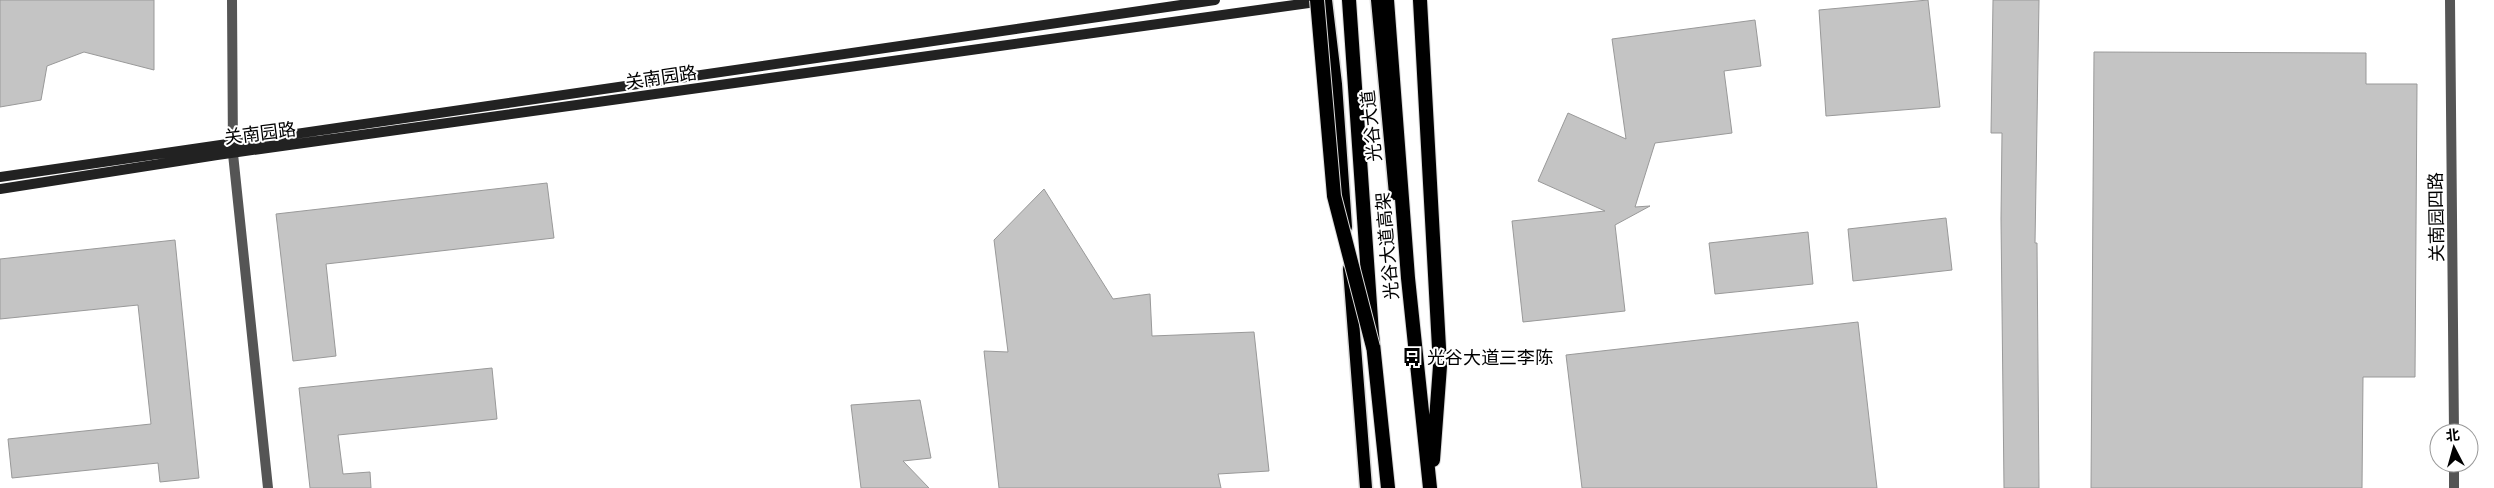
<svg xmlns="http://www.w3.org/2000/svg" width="2494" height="488" viewBox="0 0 2494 488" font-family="'Roboto Condensed','Noto Sans SC',sans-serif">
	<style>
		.building { fill: #c4c4c4; stroke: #999 }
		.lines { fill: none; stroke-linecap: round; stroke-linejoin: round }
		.primary-casing { stroke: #dbdbdb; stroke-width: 15 }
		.trunk-casing { stroke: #dbdbdb; stroke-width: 16 }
		.minor { stroke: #555; stroke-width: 10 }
		.tertiary { stroke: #555; stroke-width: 10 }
		.secondary { stroke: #222; stroke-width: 10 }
		.primary { stroke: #000; stroke-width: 12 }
		.trunk { stroke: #000; stroke-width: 14 }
		.trunk-bridge-casing { stroke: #dbdbdb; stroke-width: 16; stroke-linecap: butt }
		.trunk-bridge { stroke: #000; stroke-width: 14 }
		.labels { text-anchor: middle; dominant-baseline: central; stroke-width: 4; stroke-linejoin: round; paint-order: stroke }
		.street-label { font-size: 18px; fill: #000; stroke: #fff }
		.poi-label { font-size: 18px; fill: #000; stroke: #fff; text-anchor: start }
	</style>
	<rect width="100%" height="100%" fill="#fff"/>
	<path class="building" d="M 0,0 L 154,0 L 154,70 L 84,52 L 47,66 L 41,100 L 0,107 Z
		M 1928,0 L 1940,107 L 1826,116 L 1819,10 Z
		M 1993,0 L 2039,0 L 2035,243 L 2037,243 L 2039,488 L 2004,488 L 2001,219 L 2002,133 L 1991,133 Z
		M 1755,20 L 1761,66 L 1724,71 L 1732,133 L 1655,143 L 1635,207 L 1650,206 L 1615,225 L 1625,311 L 1523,322 L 1512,221 L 1605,211 L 1538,181 L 1568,113 L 1626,139 L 1612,39 Z
		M 2094,52 L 2366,53 L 2366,84 L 2417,84 L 2415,377 L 2363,377 L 2362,488 L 2091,488 Z
		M 547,183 L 554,238 L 326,264 L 336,356 L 293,361 L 276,214 Z
		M 1044,189 L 1113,299 L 1150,294 L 1152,336 L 1254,332 L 1269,471 L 1218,474 L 1221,488 L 999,488 L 984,351 L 1008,352 L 994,240 Z
		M 1946,218 L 1952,270 L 1853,281 L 1848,229 Z
		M 1808,232 L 1813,284 L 1715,294 L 1709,243 Z
		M 175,240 L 199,478 L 160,482 L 158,463 L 12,478 L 8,439 L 151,424 L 138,305 L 0,319 L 0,259 Z
		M 1858,322 L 1877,488 L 1582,488 L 1566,355 Z
		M 492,368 L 497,419 L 338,435 L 343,474 L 370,472 L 371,488 L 310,488 L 299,388 Z
		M 920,400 L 931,458 L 903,461 L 929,488 L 861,488 L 851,405 Z"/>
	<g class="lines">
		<g class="primary-casing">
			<path id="primary" d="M 1326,0 L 1336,84 L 1346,227
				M 1377,0 L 1395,194
				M 1349,269 L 1366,488"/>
		</g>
		<g class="trunk-casing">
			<path id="trunk" d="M 1349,0 L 1372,334 L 1388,488
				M 1387,0 L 1408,278 L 1430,488
				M 1420,0 L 1440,366 L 1433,460"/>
		</g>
		<path class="minor" d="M 232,0 L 233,154 L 268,488"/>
		<path class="tertiary" d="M 2450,0 L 2454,433
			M 2454,463 L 2454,488"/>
		<path class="secondary" d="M 0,177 L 1215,0
			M 0,189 L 217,155 L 1323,1"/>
		<use href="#primary" class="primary"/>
		<use href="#trunk" class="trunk"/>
		<g class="trunk-bridge-casing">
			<path id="trunk-bridge" d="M 1317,0 L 1334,196 L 1373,347"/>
		</g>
		<use href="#trunk-bridge" class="trunk-bridge"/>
	</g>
	<defs>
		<g id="bus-bare" transform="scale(1.5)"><path d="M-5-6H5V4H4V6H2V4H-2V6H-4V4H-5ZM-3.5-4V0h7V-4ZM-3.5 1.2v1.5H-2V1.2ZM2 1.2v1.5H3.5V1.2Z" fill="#000" stroke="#fff" stroke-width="2.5" paint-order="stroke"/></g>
	</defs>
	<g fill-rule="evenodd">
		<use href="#bus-bare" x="1412" y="357"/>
	</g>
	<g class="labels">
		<g class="street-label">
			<text transform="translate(661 77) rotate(-8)">关南园路</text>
			<text transform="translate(1371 126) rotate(-96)">光谷大道</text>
			<text transform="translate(260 133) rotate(-7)">关南园路</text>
			<text transform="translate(2436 217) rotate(-91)">关南园四路</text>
			<text transform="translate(1387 246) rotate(-95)">光谷大道高架</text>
		</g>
		<g class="poi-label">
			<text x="1427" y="357">光谷大道三李陈</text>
		</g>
	</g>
	<g transform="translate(2454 448) rotate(354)"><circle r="24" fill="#ffffff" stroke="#999999"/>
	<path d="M0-4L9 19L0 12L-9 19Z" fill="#000000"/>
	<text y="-8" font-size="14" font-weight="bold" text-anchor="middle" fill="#000000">北</text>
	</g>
</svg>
